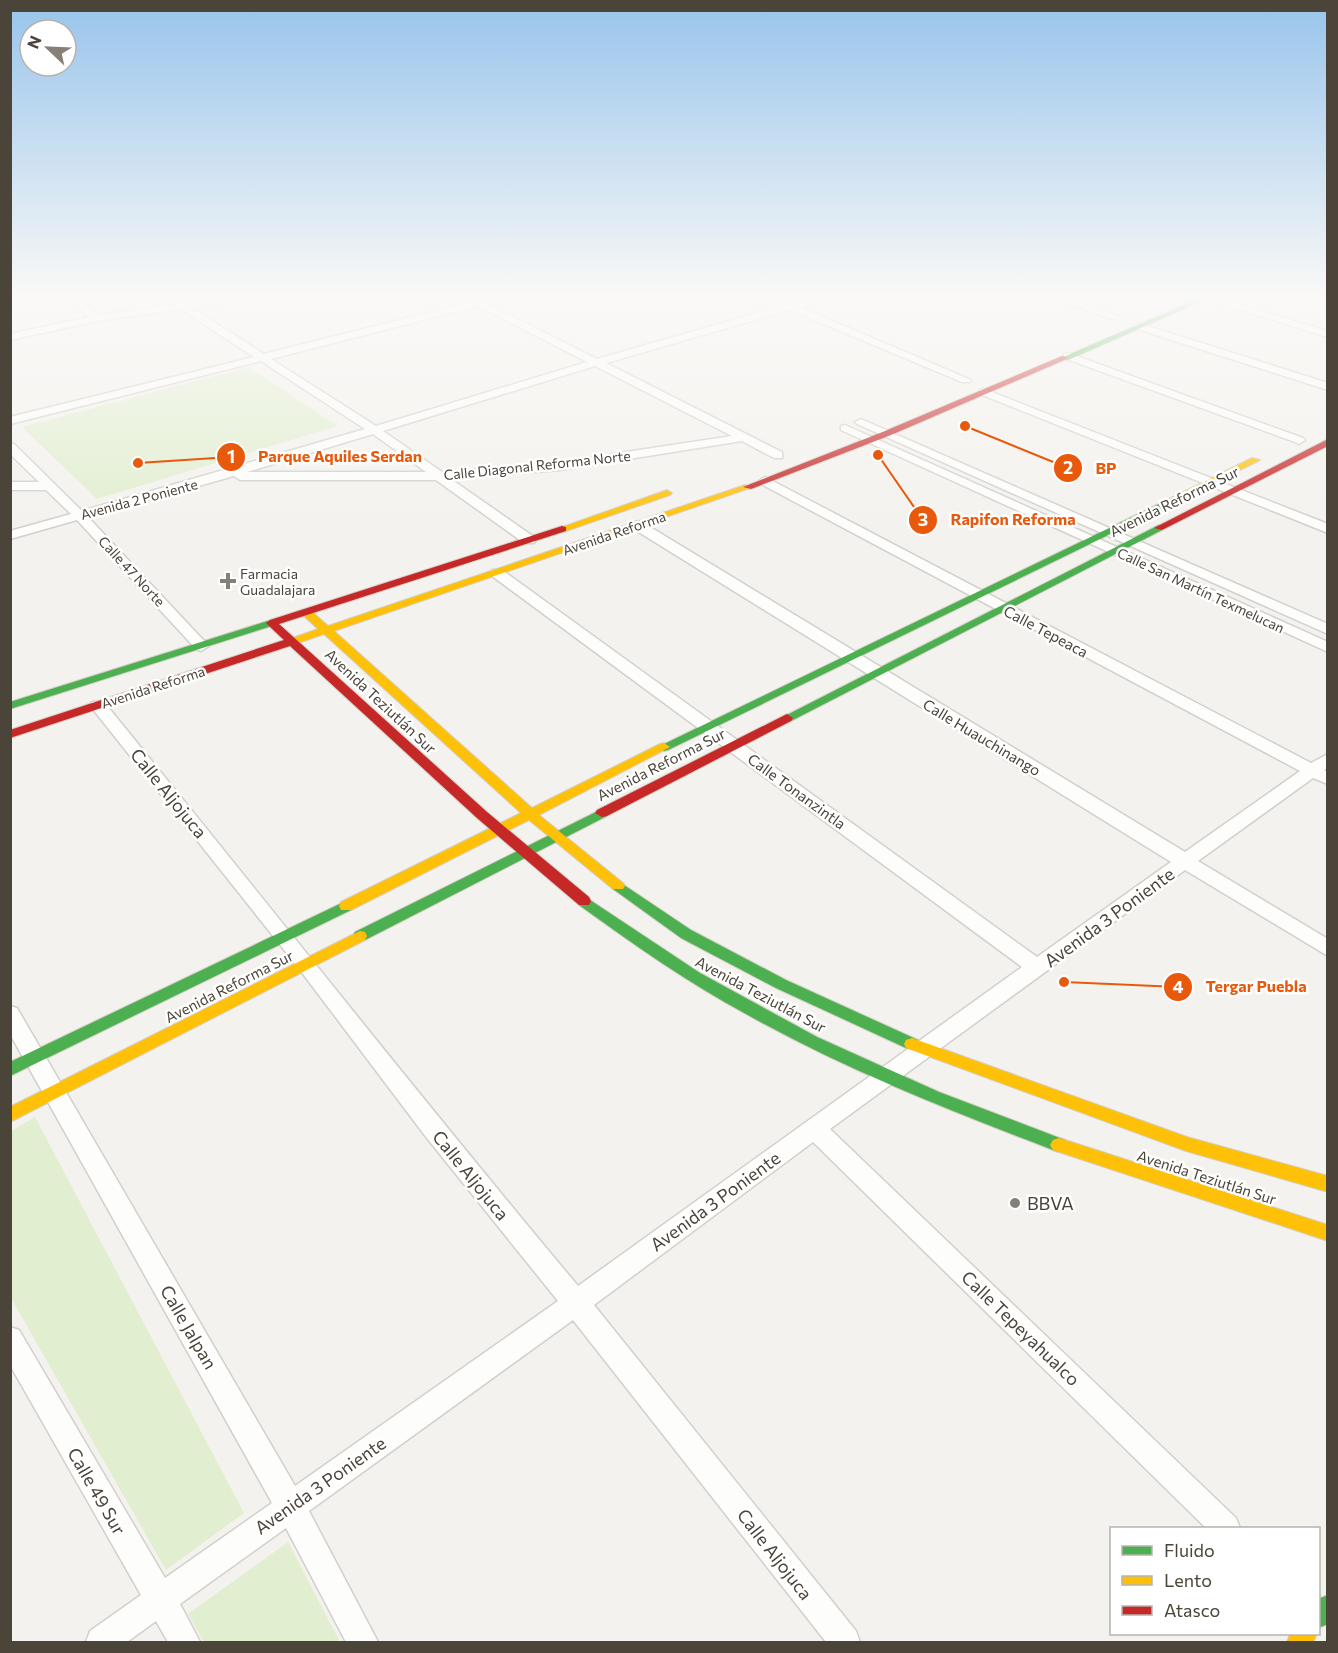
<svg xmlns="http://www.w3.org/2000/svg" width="1338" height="1653" viewBox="0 0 1338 1653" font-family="Commissioner,sans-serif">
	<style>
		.green { fill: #e1eecf }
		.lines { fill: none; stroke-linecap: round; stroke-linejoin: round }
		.street-casing { stroke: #d2d0cb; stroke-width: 3 }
		.fast-casing { stroke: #d3cfc5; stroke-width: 2 }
		.slow-casing { stroke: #d3cfc5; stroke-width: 2 }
		.jam-casing { stroke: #d3cfc5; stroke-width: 2 }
		.street { fill: #fdfdfc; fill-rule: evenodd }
		.fast { fill: #4caf50; fill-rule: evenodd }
		.slow { fill: #ffc107; fill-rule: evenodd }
		.jam { fill: #c62828; fill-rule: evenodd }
		.poi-dot { fill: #868178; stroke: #fff; stroke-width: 2 }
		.labels { text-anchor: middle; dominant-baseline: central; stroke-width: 5; stroke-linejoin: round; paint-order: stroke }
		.far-street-label { font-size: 14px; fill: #4b4439; stroke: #fff }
		.far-poi-label { font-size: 14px; fill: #4b4439; stroke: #fff; text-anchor: start }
		.street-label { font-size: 15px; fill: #4b4439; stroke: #fff }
		.near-street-label { font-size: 18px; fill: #4b4439; stroke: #fff }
		.near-poi-label { font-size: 18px; fill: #4b4439; stroke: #fff; text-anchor: start }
		.leader { fill: none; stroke: #e8590c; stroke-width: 2 }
		.callout-dot { fill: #e8590c; stroke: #fff; stroke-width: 2 }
		.mark-label { font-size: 18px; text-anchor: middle; font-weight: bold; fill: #fff }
		.callout-label { font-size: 16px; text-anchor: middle; font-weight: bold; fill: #e8590c; stroke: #fff; stroke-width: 5; stroke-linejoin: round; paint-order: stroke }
	</style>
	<rect width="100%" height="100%" fill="#f4f2ee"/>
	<path class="green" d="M 249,367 L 337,426 L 97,499 L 22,427 Z
		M 35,1117 L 244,1513 L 166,1570 L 11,1298 L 11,1131 Z
		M 288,1542 L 340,1642 L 204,1642 L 188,1614 Z"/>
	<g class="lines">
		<g class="street-casing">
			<path id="street" d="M 69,298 L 78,298 L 99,315 L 223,298 L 244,298 L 240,301 L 192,308 L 264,354 L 471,302 L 472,299 C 482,298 493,298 504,298 L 503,300 L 488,304 L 597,359 L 781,306 L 766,298 C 775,298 781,302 790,303 C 797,304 814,298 824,298 L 823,300 L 800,307 L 971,380 L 970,382 L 962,382 L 790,310 L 606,363 L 782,452 L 782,458 L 774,458 L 742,441 L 560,470 L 451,479 L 534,537 L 536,540 L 534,543 L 524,543 L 436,480 L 240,480 L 234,476 L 88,517 L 206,643 L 209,646 L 201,651 L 196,649 L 77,520 L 10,539 L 10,531 L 71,514 L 46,490 L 10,490 L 10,482 L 39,482 L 10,454 L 10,444 L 14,444 L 82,511 L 365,429 L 261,361 L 10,424 L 10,417 L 254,357 L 181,309 L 97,321 L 10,340 L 10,334 L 89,317 ZM 478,306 L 587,362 L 376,426 L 271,359 ZM 595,366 L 732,436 L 560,462 L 442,472 L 383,431 ZM 373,434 L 426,472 L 247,472 Z
				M 926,298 L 938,298 L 939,299 L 934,302 Z
				M 1051,298 L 1064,298 L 1120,317 L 1112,319 Z
				M 1202,298 L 1216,298 L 1328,331 L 1328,337 Z
				M 1138,323 L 1328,383 L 1328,390 L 1134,328 L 1133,326 Z
				M 1068,353 L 1303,438 L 1305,440 L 1299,444 L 1295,442 L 1064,358 L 1064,354 Z
				M 984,389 L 1328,524 L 1328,533 L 980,394 L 980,390 Z
				M 861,419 L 1328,624 L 1328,634 L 857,424 L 855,422 Z
				M 845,425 L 1328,642 L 1328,652 L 841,430 L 841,426 Z
				M 765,477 L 1311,763 L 1328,754 L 1328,767 L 1324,770 L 1328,772 L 1328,784 L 1313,778 L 1198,861 L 1328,939 L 1328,956 L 1185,870 L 830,1129 L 1236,1518 L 1240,1528 L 1206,1528 L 813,1142 L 594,1305 L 856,1631 L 860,1642 L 826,1642 L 573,1320 L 309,1511 L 378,1642 L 346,1642 L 286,1528 L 180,1604 L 200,1642 L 168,1642 L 156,1621 L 127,1642 L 86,1642 L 90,1631 L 141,1595 L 10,1365 L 10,1327 L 19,1330 L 165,1578 L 272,1503 L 10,1034 L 10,1006 L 17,1008 L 295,1486 L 558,1301 L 426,1137 L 300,970 L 92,708 L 90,705 L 92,702 L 104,702 C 262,896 417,1094 578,1286 L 1022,967 L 492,576 L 490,573 L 492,570 L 502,570 L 1037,957 L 1171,862 L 632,528 L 630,525 L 632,522 L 642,522 L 1185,852 L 1300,771 L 761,484 L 759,481 Z"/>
		</g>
		<g class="fast-casing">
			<path id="fast" d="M 1200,298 L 1209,298 L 1068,360 L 1061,358 Z
				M 1173,497 L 1176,498 L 1176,502 L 668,750 L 664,751 L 658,747 Z
				M 1159,525 L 1162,526 L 1162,530 L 791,721 L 783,721 L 781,718 Z
				M 274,619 L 278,620 L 278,624 L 10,709 L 10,702 Z
				M 602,809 L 609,813 L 607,816 L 365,940 L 355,940 L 353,936 L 355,932 Z
				M 618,881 L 691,930 L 786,980 L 918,1040 L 920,1044 L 918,1048 L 912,1050 L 906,1048 L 776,988 L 681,938 L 613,889 L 611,886 Z
				M 584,896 L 700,973 L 817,1037 L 939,1092 L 1065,1140 L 1068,1145 L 1065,1150 L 1059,1152 L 1053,1150 C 948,1110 844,1069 746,1014 C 687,982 633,944 579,905 L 577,901 L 579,897 Z
				M 346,901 L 351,902 L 353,906 L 351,910 L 10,1076 L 10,1062 Z
				M 1328,1595 L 1328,1624 L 1318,1628 L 1318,1599 Z"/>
		</g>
		<g class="slow-casing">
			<path id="slow" d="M 1252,458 L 1260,460 L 1176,502 L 1168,500 Z
				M 745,485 L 753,487 L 334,631 L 532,808 L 660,744 L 664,743 L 670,747 L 539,815 L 623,883 L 625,886 L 623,889 L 613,889 L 529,820 L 351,910 L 341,910 L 339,906 L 341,902 L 521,813 L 324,634 L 298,643 L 290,643 L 290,639 L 318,629 L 302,614 L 302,610 L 310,610 L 328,626 Z
				M 667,490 L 672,493 L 670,495 L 566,531 L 562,532 L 557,529 Z
				M 360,931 L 365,932 L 367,936 L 365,940 L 10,1122 L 10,1107 Z
				M 912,1038 L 1187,1137 L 1328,1176 L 1328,1192 L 1186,1151 L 906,1048 L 904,1044 L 906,1040 Z
				M 1059,1138 L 1328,1225 L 1328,1241 L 1053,1150 L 1050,1145 L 1053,1140 Z
				M 1290,1634 L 1317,1634 L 1313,1642 L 1287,1642 Z"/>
		</g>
		<g class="jam-casing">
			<path id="jam" d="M 1062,356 L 1069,358 L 891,435 L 751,489 L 743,487 L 885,431 Z
				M 1328,439 L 1328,446 L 1162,530 L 1154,528 Z
				M 562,526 L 566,527 L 566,531 L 279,624 L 487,812 L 589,897 L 591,901 L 589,905 L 579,905 L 477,818 L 290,646 L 10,738 L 10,730 L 284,640 L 268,625 L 266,623 L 270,620 Z
				M 787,714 L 793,718 L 791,721 L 607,816 L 602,817 L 595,813 L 597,810 Z"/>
		</g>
		<use href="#street" class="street"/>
		<use href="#fast" class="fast"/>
		<use href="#slow" class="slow"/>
		<use href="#jam" class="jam"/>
	</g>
	<linearGradient id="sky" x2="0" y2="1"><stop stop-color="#98c4ec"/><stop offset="0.56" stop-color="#faf9f7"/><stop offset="1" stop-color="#faf9f7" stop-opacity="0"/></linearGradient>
	<rect width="1338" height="529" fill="url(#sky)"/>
	<g class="poi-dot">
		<path d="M225 572h6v6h6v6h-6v6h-6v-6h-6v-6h6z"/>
		<circle cx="1015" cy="1203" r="6"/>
	</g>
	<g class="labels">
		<g class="far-street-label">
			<text transform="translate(537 465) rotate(-6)">Calle Diagonal Reforma Norte</text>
			<text transform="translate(139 499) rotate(-15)">Avenida 2 Poniente</text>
			<text transform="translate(614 533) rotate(-19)">Avenida Reforma</text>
			<text transform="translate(132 571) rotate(47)">Calle 47 Norte</text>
			<text transform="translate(1201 590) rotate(25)">Calle San Martín Texmelucan</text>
			<text transform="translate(153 687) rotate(-18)">Avenida Reforma</text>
		</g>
		<g class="far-poi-label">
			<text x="240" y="573">Farmacia<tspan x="240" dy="16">Guadalajara</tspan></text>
		</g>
		<g class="street-label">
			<text transform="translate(1174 501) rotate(-26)">Avenida Reforma Sur</text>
			<text transform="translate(1046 631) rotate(28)">Calle Tepeaca</text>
			<text transform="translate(381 701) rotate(43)">Avenida Teziutlán Sur</text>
			<text transform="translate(982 737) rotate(31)">Calle Huauchinango</text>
			<text transform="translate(661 764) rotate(-27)">Avenida Reforma Sur</text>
			<text transform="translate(797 791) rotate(36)">Calle Tonanzintla</text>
			<text transform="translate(229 986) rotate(-27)">Avenida Reforma Sur</text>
			<text transform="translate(761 994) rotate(28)">Avenida Teziutlán Sur</text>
			<text transform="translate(1207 1177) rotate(18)">Avenida Teziutlán Sur</text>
		</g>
		<g class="near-street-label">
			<text transform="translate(169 793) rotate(51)">Calle Aljojuca</text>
			<text transform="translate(1109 917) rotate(-36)">Avenida 3 Poniente</text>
			<text transform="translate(471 1175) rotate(51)">Calle Aljojuca</text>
			<text transform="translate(715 1201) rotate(-36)">Avenida 3 Poniente</text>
			<text transform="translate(189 1327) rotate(60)">Calle Jalpan</text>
			<text transform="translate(1021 1328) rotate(44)">Calle Tepeyahualco</text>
			<text transform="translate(320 1485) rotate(-35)">Avenida 3 Poniente</text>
			<text transform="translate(97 1491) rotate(60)">Calle 49 Sur</text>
			<text transform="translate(775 1554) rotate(52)">Calle Aljojuca</text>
		</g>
		<g class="near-poi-label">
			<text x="1027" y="1203">BBVA</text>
		</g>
	</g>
	<path class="leader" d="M138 463L231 457M965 426L1068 468M878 455L923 520M1064 982L1178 987"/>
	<g class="callout-dot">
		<circle cx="138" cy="463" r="6"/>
		<circle cx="965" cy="426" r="6"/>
		<circle cx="878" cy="455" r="6"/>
		<circle cx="1064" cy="982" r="6"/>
		<circle cx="231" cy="457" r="15"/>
		<circle cx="1068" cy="468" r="15"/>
		<circle cx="923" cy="520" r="15"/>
		<circle cx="1178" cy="987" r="15"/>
	</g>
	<g class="mark-label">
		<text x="231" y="463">1</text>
		<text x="1068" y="474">2</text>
		<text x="923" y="526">3</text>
		<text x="1178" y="993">4</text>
	</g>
	<g class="callout-label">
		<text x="340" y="462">Parque Aquiles Serdan</text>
		<text x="1106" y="474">BP</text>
		<text x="1013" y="525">Rapifon Reforma</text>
		<text x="1256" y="992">Tergar Puebla</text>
	</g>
	<rect width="1338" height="1653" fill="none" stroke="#4b4439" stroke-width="24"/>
	<rect x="1110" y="1527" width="210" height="108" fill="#ffffff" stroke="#b7b4b0" stroke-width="1.5"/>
	<rect x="1122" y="1546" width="30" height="9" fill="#4caf50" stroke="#b7b4b0" stroke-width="1.5"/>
	<text x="1164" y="1557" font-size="18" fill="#4b4439">Fluido</text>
	<rect x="1122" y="1576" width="30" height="9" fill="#ffc107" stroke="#b7b4b0" stroke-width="1.5"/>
	<text x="1164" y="1587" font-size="18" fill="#4b4439">Lento</text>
	<rect x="1122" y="1606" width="30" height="9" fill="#c62828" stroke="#b7b4b0" stroke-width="1.5"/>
	<text x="1164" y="1617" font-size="18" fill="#4b4439">Atasco</text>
	<g transform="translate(48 48) rotate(293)"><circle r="28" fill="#ffffff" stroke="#b7b4b0" stroke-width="1.5"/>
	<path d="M0-4.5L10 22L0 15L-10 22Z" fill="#868178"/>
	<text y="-9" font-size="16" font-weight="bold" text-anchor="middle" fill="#4b4439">N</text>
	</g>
</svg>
